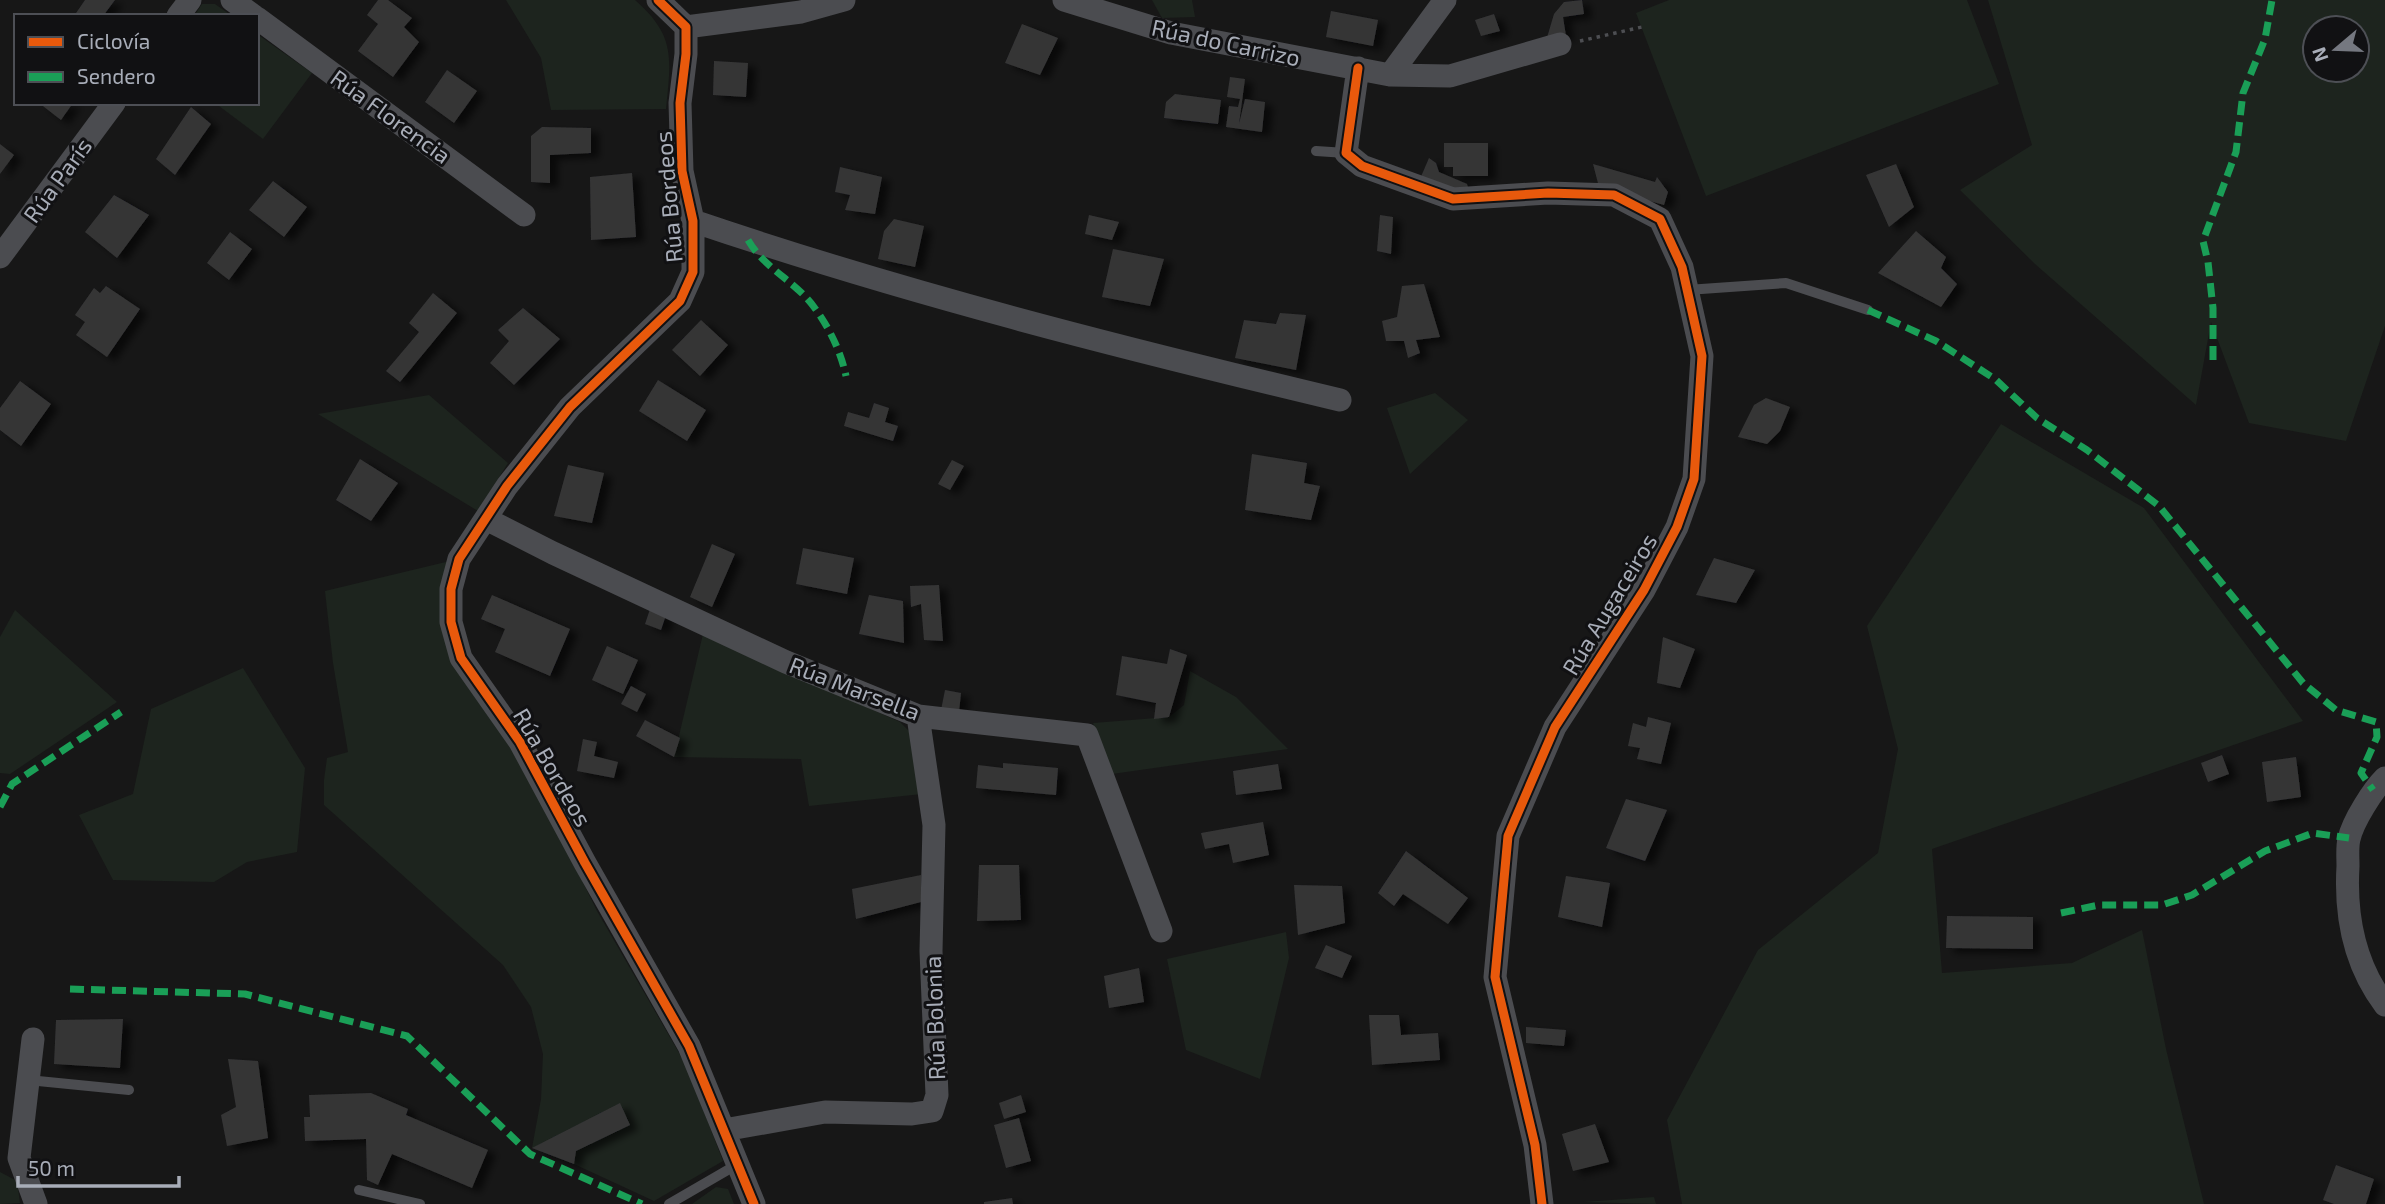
<svg xmlns="http://www.w3.org/2000/svg" width="2385" height="1204" viewBox="0 0 2385 1204" font-family="'Exo 2',sans-serif">
	<style>
		.green { fill: #1d241e; fill-rule: evenodd }
		.building { fill: #353536; filter: url(#shadow) }
		.lines { fill: none; stroke-linecap: round; stroke-linejoin: round }
		.path { stroke: #4d4e52; stroke-width: 3.5; stroke-dasharray: 3.5 5; stroke-linecap: butt }
		.service { stroke: #4b4c50; stroke-width: 10 }
		.minor { stroke: #4b4c50; stroke-width: 23 }
		.quiet { stroke: #1a9f57; stroke-width: 7; stroke-dasharray: 14 7; stroke-linecap: butt }
		.cycleway-casing { stroke: #111113; stroke-width: 13 }
		.cycleway { stroke: #e8590c; stroke-width: 9 }
		.labels { text-anchor: middle; dominant-baseline: central; stroke-width: 6; stroke-linejoin: round; paint-order: stroke }
		.street-label { font-size: 23px; fill: #a8adb8; stroke: #111113 }
	</style>
	<defs>
		<filter id="shadow"><feDropShadow dx="8" dy="4.5" stdDeviation="3.5" flood-color="#0009"/></filter>
	</defs>
	<rect width="100%" height="100%" fill="#171717"/>
	<path class="green" d="M 506,0 L 635,0 C 676,36 671,58 666,109 L 551,110 L 541,58 Z
		M 1152,0 L 1192,0 L 1195,17 L 1162,18 Z
		M 1669,0 L 1967,0 L 1999,84 L 1706,196 L 1636,13 Z
		M 1988,0 L 2385,0 L 2385,326 L 2346,441 L 2249,423 L 2211,322 L 2196,405 L 2035,264 L 1960,190 L 2032,145 ZM 2315,28 L 2357,28 L 2357,70 L 2315,70 Z
		M 202,4 L 215,4 L 232,16 L 194,16 Z
		M 257,34 L 312,73 L 263,139 L 215,103 L 257,103 Z
		M 1435,393 L 1468,420 L 1410,474 L 1387,408 Z
		M 429,395 L 508,463 L 478,511 L 318,414 Z
		M 2001,424 L 2144,508 L 2303,721 L 1932,849 L 1942,973 L 2072,963 L 2142,930 L 2166,1049 L 2204,1204 L 1682,1204 L 1667,1120 L 1758,950 L 1878,853 L 1898,749 L 1867,626 Z
		M 450,561 L 442,596 L 597,911 L 686,1065 L 723,1161 L 654,1201 L 574,1164 L 532,1148 L 541,1099 L 543,1054 L 531,1007 L 503,965 L 324,805 L 324,780 L 327,758 L 348,752 L 333,663 L 325,591 Z
		M 15,610 L 117,702 L 10,774 L 0,773 L 0,637 Z
		M 703,634 L 900,722 L 913,735 L 922,794 L 809,806 L 801,759 L 674,757 Z
		M 243,668 L 305,768 L 297,852 L 247,862 L 214,882 L 113,880 L 79,815 L 133,794 L 151,709 Z
		M 1190,671 L 1236,697 L 1288,749 L 1112,774 L 1093,723 L 1169,717 L 1184,705 Z
		M 1286,932 L 1289,958 L 1260,1079 L 1186,1050 L 1167,959 Z
		M 0,1172 L 17,1181 L 20,1203 L 0,1204 Z
		M 716,1187 L 728,1189 L 734,1204 L 692,1204 Z
		M 1654,1197 L 1656,1204 L 1583,1202 Z"/>
	<path class="building" d="M 85,0 L 115,0 L 103,16 L 74,16 Z
		M 378,0 L 388,0 L 412,18 L 404,27 L 419,42 L 393,77 L 358,51 L 378,24 L 367,15 Z
		M 1582,0 L 1584,14 L 1563,17 L 1566,36 L 1546,41 L 1554,14 L 1564,2 Z
		M 1331,11 L 1378,20 L 1373,46 L 1326,37 Z
		M 1494,14 L 1500,31 L 1481,36 L 1475,20 Z
		M 1022,24 L 1058,38 L 1040,75 L 1005,63 Z
		M 714,61 L 748,63 L 746,97 L 713,95 Z
		M 447,70 L 477,91 L 454,123 L 425,102 Z
		M 1230,77 L 1245,79 L 1239,124 L 1245,99 L 1265,102 L 1262,132 L 1226,127 L 1229,106 L 1238,107 L 1240,99 L 1227,97 Z
		M 1175,94 L 1221,100 L 1218,124 L 1164,118 L 1166,102 Z
		M 39,103 L 73,103 L 61,120 Z
		M 191,107 L 211,124 L 175,175 L 156,159 Z
		M 542,127 L 591,128 L 591,153 L 550,155 L 550,183 L 531,182 L 531,136 Z
		M 1444,143 L 1488,143 L 1488,176 L 1453,176 L 1453,167 L 1444,167 Z
		M 0,144 L 14,155 L 0,174 Z
		M 1429,158 L 1436,163 L 1439,172 L 1467,184 L 1470,194 L 1420,179 Z
		M 1593,164 L 1655,182 L 1657,177 L 1668,192 L 1664,205 L 1599,187 Z
		M 1896,164 L 1914,207 L 1889,227 L 1866,175 Z
		M 840,167 L 882,177 L 875,214 L 845,210 L 850,195 L 835,192 Z
		M 632,173 L 636,237 L 591,240 L 590,177 Z
		M 273,181 L 307,207 L 284,237 L 249,210 Z
		M 114,195 L 149,215 L 117,258 L 85,232 Z
		M 1089,215 L 1119,222 L 1112,240 L 1085,234 Z
		M 1380,215 L 1393,217 L 1391,254 L 1377,251 Z
		M 894,219 L 924,226 L 915,267 L 878,259 L 884,231 Z
		M 1916,231 L 1946,257 L 1941,268 L 1957,284 L 1941,307 L 1878,273 Z
		M 230,232 L 252,249 L 229,280 L 207,263 Z
		M 1113,249 L 1164,259 L 1150,306 L 1102,297 Z
		M 1424,284 L 1440,337 L 1416,340 L 1420,353 L 1408,358 L 1404,341 L 1386,341 L 1382,321 L 1397,317 L 1402,286 Z
		M 106,286 L 140,309 L 107,357 L 76,335 L 85,322 L 75,315 L 94,288 L 100,293 Z
		M 433,293 L 457,313 L 400,382 L 386,371 L 419,332 L 409,323 Z
		M 523,308 L 560,339 L 514,385 L 490,363 L 509,341 L 498,330 Z
		M 1280,313 L 1306,315 L 1296,370 L 1235,358 L 1244,320 L 1276,324 Z
		M 701,320 L 728,345 L 700,376 L 672,350 Z
		M 658,380 L 706,410 L 687,441 L 639,411 Z
		M 20,381 L 51,404 L 21,446 L 0,430 L 0,408 Z
		M 1766,398 L 1790,407 L 1780,431 L 1767,444 L 1738,437 L 1754,405 Z
		M 874,403 L 889,408 L 885,422 L 898,426 L 893,441 L 844,426 L 848,412 L 869,418 Z
		M 1252,454 L 1307,463 L 1304,483 L 1320,486 L 1311,520 L 1245,510 Z
		M 360,459 L 398,483 L 371,521 L 336,500 Z
		M 952,460 L 964,466 L 950,490 L 938,484 Z
		M 568,465 L 604,473 L 592,523 L 554,516 Z
		M 712,544 L 735,554 L 712,607 L 690,597 Z
		M 803,548 L 854,558 L 847,594 L 796,584 Z
		M 1714,558 L 1755,570 L 1736,603 L 1696,595 Z
		M 939,585 L 943,641 L 924,640 L 921,604 L 911,607 L 910,586 Z
		M 492,595 L 570,629 L 550,676 L 495,652 L 505,629 L 481,619 Z
		M 869,595 L 903,601 L 904,643 L 859,634 Z
		M 650,609 L 666,615 L 661,630 L 645,624 Z
		M 1663,637 L 1695,649 L 1680,688 L 1657,683 Z
		M 607,646 L 638,660 L 623,694 L 592,680 Z
		M 1170,649 L 1187,655 L 1169,717 L 1154,719 L 1156,703 L 1116,695 L 1122,656 L 1167,664 Z
		M 631,686 L 646,694 L 637,712 L 621,704 Z
		M 945,690 L 961,693 L 959,712 L 941,710 Z
		M 1648,717 L 1671,723 L 1661,764 L 1637,759 L 1640,748 L 1628,746 L 1633,723 L 1646,727 Z
		M 645,720 L 680,738 L 674,757 L 636,736 Z
		M 583,739 L 597,742 L 594,756 L 618,762 L 614,778 L 577,771 Z
		M 2222,755 L 2229,774 L 2208,782 L 2201,763 Z
		M 2296,757 L 2301,797 L 2267,802 L 2262,762 Z
		M 1003,763 L 1058,768 L 1056,795 L 976,788 L 978,765 L 1003,768 Z
		M 1278,764 L 1282,789 L 1236,795 L 1233,771 Z
		M 1626,799 L 1667,810 L 1645,861 L 1606,848 Z
		M 1263,822 L 1269,855 L 1233,863 L 1229,844 L 1205,849 L 1201,833 Z
		M 1406,851 L 1468,898 L 1448,924 L 1403,894 L 1394,906 L 1378,893 Z
		M 979,865 L 1019,865 L 1021,920 L 977,921 Z
		M 921,875 L 921,902 L 856,919 L 852,889 Z
		M 1566,876 L 1610,883 L 1602,927 L 1558,917 Z
		M 1294,885 L 1342,886 L 1345,923 L 1298,935 Z
		M 1947,916 L 2033,917 L 2033,949 L 1946,948 Z
		M 1326,945 L 1352,956 L 1342,978 L 1315,968 Z
		M 1139,968 L 1144,1002 L 1109,1008 L 1104,976 Z
		M 1369,1015 L 1399,1015 L 1401,1035 L 1438,1033 L 1440,1060 L 1372,1065 Z
		M 123,1019 L 120,1068 L 54,1064 L 56,1020 Z
		M 1526,1027 L 1566,1030 L 1564,1046 L 1526,1043 Z
		M 228,1059 L 258,1061 L 268,1138 L 227,1146 L 221,1115 L 236,1107 Z
		M 371,1093 L 408,1109 L 406,1115 L 488,1150 L 472,1188 L 392,1154 L 378,1185 L 367,1180 L 366,1139 L 305,1141 L 304,1117 L 310,1117 L 309,1095 Z
		M 1021,1095 L 1026,1112 L 1004,1119 L 999,1103 Z
		M 620,1103 L 630,1125 L 576,1151 L 574,1164 L 532,1148 Z
		M 1019,1118 L 1031,1161 L 1006,1168 L 994,1125 Z
		M 1595,1124 L 1609,1162 L 1573,1171 L 1562,1134 Z
		M 2336,1165 L 2374,1179 L 2366,1204 L 2334,1204 L 2323,1200 Z
		M 1012,1198 L 1013,1204 L 984,1204 L 984,1202 Z"/>
	<g class="lines">
		<path class="path" d="M 1580,41 L 1642,27"/>
		<path class="service" d="M 1316,151 L 1346,153
			M 1687,290 L 1786,283 L 1868,310
			M 28,1080 L 129,1090
			M 359,1190 L 420,1204
			M 669,1204 L 738,1164"/>
		<path class="minor" d="M 232,0 L 254,16
			M 658,0 L 686,27 L 686,54 L 680,103 L 682,171 L 693,221 L 693,272 L 680,301 L 570,407 L 507,486 L 459,559 L 451,589 L 451,622 L 461,658 L 520,742 L 585,863 L 689,1046 L 754,1204
			M 1064,0 L 1171,33 L 1390,75 L 1450,76 L 1560,44
			M 178,16 L 190,0
			M 257,18 L 524,215
			M 686,27 L 801,12 L 844,0
			M 1358,68 L 1346,153 L 1362,166 L 1453,199 L 1548,193 L 1614,195 L 1660,219 L 1682,267 L 1702,356 L 1694,479 L 1677,527 L 1644,590 L 1555,727 L 1508,836 L 1495,977 L 1535,1145 L 1542,1204
			M 1390,75 L 1445,0
			M 693,221 C 905,293 1122,348 1340,400
			M 0,257 L 114,103
			M 486,519 L 553,553 L 786,662 L 918,716 L 1087,735 L 1161,931
			M 2385,778 C 2373,790 2353,821 2349,839 C 2347,847 2348,857 2348,866 C 2345,916 2354,964 2385,1005
			M 33,1039 L 19,1158 L 36,1204
			M 724,1130 L 825,1112 L 912,1114 L 932,1111 L 937,1095 L 931,951 L 934,825 L 918,716"/>
		<path class="quiet" d="M 748,240 C 765,269 795,281 814,307 C 829,327 841,352 846,376
			M 1868,310 L 1936,341 L 1995,379 L 2037,418 L 2087,450 L 2159,506 L 2303,683 L 2336,710 L 2376,722 L 2377,737 L 2361,773 L 2373,790
			M 2213,360 L 2213,308 L 2208,262 L 2203,241 L 2236,152 L 2243,93 L 2265,39 L 2272,0
			M 0,807 L 12,784 L 121,712
			M 2061,913 L 2099,905 L 2162,905 L 2192,895 L 2265,851 L 2313,833 L 2349,838
			M 70,989 L 245,994 L 407,1036 L 530,1154 L 642,1204"/>
		<g class="cycleway-casing">
			<path id="cycleway" d="M 658,0 L 686,27 L 686,54 L 680,103 L 682,171 L 693,221 L 693,272 L 680,301 L 570,407 L 507,486 L 459,559 L 451,589 L 451,622 L 461,658 L 520,742 L 585,863 L 689,1046 L 754,1204
				M 1358,68 L 1346,153 L 1362,166 L 1453,199 L 1548,193 L 1614,195 L 1660,219 L 1682,267 L 1702,356 L 1694,479 L 1677,527 L 1644,590 L 1555,727 L 1508,836 L 1495,977 L 1535,1145 L 1542,1204"/>
		</g>
		<use href="#cycleway" class="cycleway"/>
	</g>
	<g class="labels">
		<g class="street-label">
			<text transform="translate(1226 42) rotate(12)">Rúa do Carrizo</text>
			<text transform="translate(391 116) rotate(36)">Rúa Florencia</text>
			<text transform="translate(57 180) rotate(-54)">Rúa París</text>
			<text transform="translate(668 197) rotate(-95)">Rúa Bordeos</text>
			<text transform="translate(1609 604) rotate(-59)">Rúa Augaceiros</text>
			<text transform="translate(855 688) rotate(21)">Rúa Marsella</text>
			<text transform="translate(553 767) rotate(60)">Rúa Bordeos</text>
			<text transform="translate(934 1018) rotate(-92)">Rúa Bolonia</text>
		</g>
	</g>
	<rect x="14" y="14" width="245" height="91" fill="#111113" stroke="#4d4f55" stroke-width="2"/>
	<rect x="28" y="37" width="35" height="10" fill="#e8590c" stroke="#4d4f55" stroke-width="2"/>
	<text x="77" y="49" font-size="21" fill="#a8adb8">Ciclovía</text>
	<rect x="28" y="72" width="35" height="10" fill="#1a9f57" stroke="#4d4f55" stroke-width="2"/>
	<text x="77" y="84" font-size="21" fill="#a8adb8">Sendero</text>
	<g transform="translate(2336 49) rotate(251)"><circle r="33" fill="#111113" stroke="#4d4f55" stroke-width="2"/>
	<path d="M0-5L12 26L0 18L-12 26Z" fill="#757880"/>
	<text y="-10" font-size="19" font-weight="bold" text-anchor="middle" fill="#a8adb8">N</text>
	</g>
	<path d="M18 1176v10h161v-10" fill="none" stroke="#a8adb8" stroke-width="3.5"/>
	<text x="28" y="1176" font-size="21" fill="#a8adb8" stroke="#111113" stroke-width="5" paint-order="stroke">50 m</text>
</svg>
